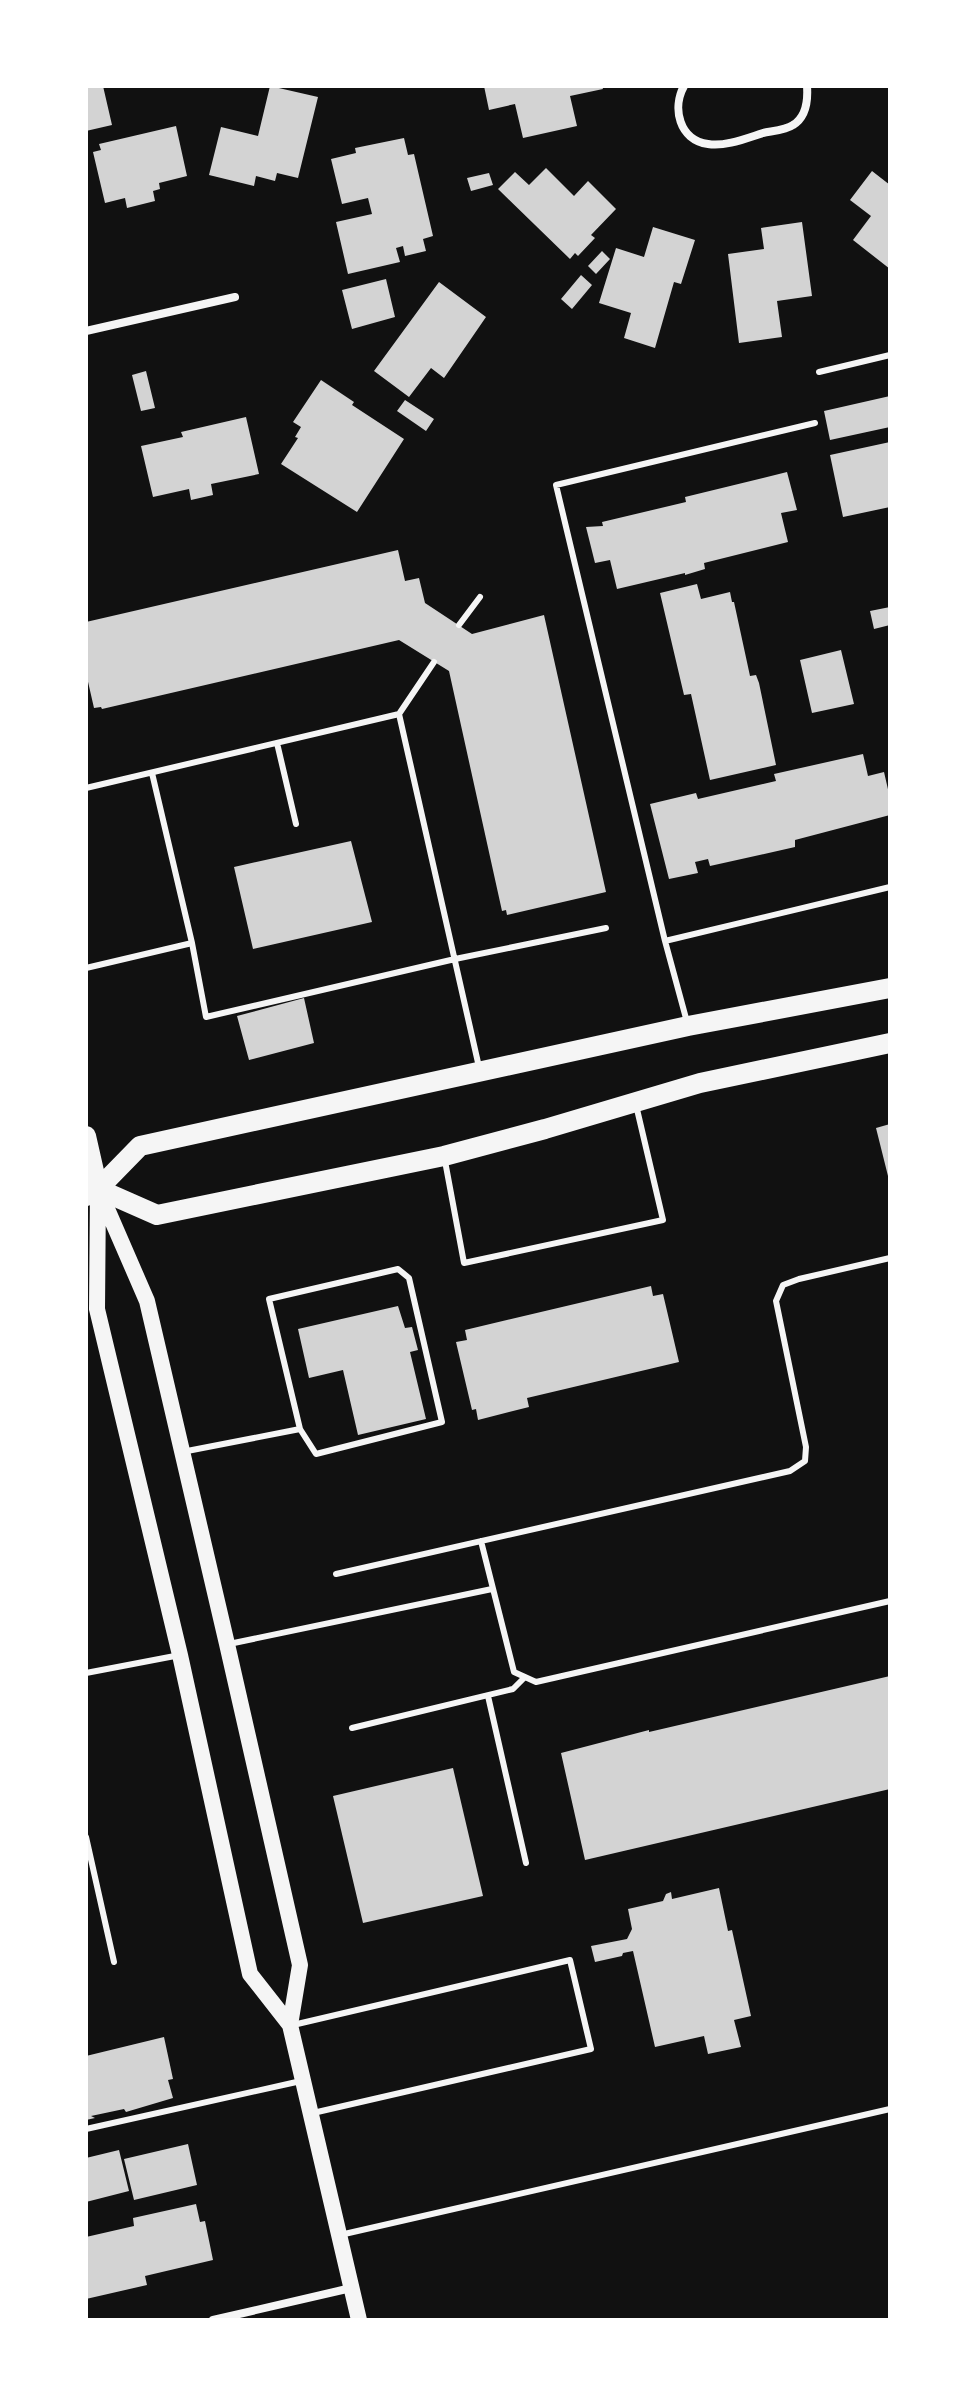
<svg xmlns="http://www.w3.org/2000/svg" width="976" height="2406" viewBox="0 0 976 2406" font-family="'Times New Roman',serif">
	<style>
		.building { fill: #d3d3d3 }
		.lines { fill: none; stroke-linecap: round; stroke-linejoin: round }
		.service { stroke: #f5f5f5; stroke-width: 6 }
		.minor { stroke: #f5f5f5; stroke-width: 8 }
		.secondary { stroke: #f5f5f5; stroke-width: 16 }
		.primary { stroke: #f5f5f5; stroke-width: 20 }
	</style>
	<rect width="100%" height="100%" fill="#111"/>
	<path class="building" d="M 86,86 L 103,86 L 112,125 L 86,131 Z
		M 270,86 L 318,97 L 298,178 L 277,173 L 275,181 L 256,176 L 254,186 L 209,175 L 221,127 L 258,136 Z
		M 484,86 L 602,86 L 603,89 L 570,96 L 577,126 L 523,138 L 515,104 L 489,110 Z
		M 176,126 L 187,176 L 159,183 L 160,189 L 153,191 L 155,201 L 127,208 L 125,198 L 105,203 L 93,152 L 101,150 L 99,144 Z
		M 404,138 L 408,155 L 414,154 L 433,236 L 423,239 L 426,251 L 405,256 L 403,246 L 396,248 L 400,262 L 348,274 L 336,222 L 372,214 L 368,198 L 342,204 L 331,159 L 356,153 L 355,148 Z
		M 546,168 L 574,196 L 588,181 L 616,209 L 591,235 L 595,238 L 578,256 L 575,253 L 570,259 L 498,189 L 515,172 L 529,185 Z
		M 872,171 L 890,185 L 890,269 L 853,240 L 871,216 L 850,200 Z
		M 489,173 L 493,185 L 471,191 L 467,178 Z
		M 802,222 L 812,296 L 777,301 L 782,337 L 739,343 L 728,254 L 764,249 L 761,228 Z
		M 653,227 L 695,240 L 681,284 L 674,282 L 655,348 L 624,338 L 631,313 L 599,303 L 616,248 L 644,257 Z
		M 602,251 L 610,259 L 596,274 L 588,266 Z
		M 581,275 L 592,285 L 572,309 L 561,299 Z
		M 386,279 L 395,317 L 352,329 L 342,290 Z
		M 439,282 L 486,317 L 444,378 L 431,368 L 409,397 L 374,371 Z
		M 146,371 L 155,408 L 141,411 L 132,375 Z
		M 321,380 L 354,402 L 352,405 L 404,439 L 357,512 L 281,464 L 298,438 L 295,437 L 301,427 L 293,422 Z
		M 890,396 L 890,427 L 830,440 L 824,411 Z
		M 405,400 L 434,419 L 426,431 L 397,411 Z
		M 246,417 L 259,474 L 211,484 L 213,495 L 191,500 L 189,489 L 153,497 L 141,446 L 183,437 L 181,432 Z
		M 890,442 L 890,507 L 843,517 L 830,455 Z
		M 787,472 L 797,510 L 781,513 L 788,542 L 704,563 L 705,569 L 685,575 L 685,573 L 617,589 L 610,560 L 595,563 L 586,527 L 603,526 L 602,522 L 686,502 L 685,497 Z
		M 398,550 L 405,581 L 419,578 L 425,603 L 472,634 L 544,615 L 606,892 L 507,915 L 506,910 L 502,911 L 449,671 L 399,640 L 102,709 L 101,707 L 94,708 L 86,673 L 86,622 Z
		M 697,584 L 701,599 L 730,592 L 732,602 L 734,602 L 750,676 L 756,675 L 759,683 L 776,765 L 710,780 L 691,694 L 684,695 L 660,593 Z
		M 890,607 L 890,625 L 874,629 L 870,611 Z
		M 841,650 L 854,704 L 812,713 L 800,660 Z
		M 863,754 L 868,776 L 884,772 L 890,798 L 890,815 L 795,840 L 795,847 L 710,866 L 708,859 L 695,862 L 698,873 L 669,879 L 650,804 L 696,793 L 698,799 L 776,781 L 774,774 Z
		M 351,841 L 372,922 L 253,949 L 234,867 Z
		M 304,998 L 314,1043 L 249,1060 L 237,1016 Z
		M 890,1124 L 890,1180 L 889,1180 L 876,1128 Z
		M 651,1286 L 653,1296 L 663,1294 L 679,1362 L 527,1398 L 529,1407 L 478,1420 L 476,1409 L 472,1410 L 456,1342 L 467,1340 L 465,1330 Z
		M 398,1306 L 405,1328 L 412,1327 L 418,1350 L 410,1352 L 426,1419 L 358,1435 L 343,1370 L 309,1378 L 298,1329 Z
		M 890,1676 L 890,1789 L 585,1860 L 561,1753 L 649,1730 L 649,1732 Z
		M 453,1768 L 483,1896 L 363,1923 L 333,1796 Z
		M 719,1888 L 728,1931 L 732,1930 L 751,2016 L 734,2020 L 741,2047 L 708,2054 L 704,2036 L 655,2047 L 633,1951 L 623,1953 L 622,1956 L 595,1962 L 591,1946 L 627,1939 L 632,1929 L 628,1909 L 663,1901 L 666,1894 L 671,1892 L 672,1899 Z
		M 164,2037 L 173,2079 L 168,2080 L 173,2098 L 126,2112 L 124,2109 L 91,2116 L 95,2118 L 86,2120 L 86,2056 Z
		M 188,2144 L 197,2185 L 134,2200 L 124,2159 Z
		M 119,2150 L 129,2191 L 86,2202 L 86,2158 Z
		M 196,2204 L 200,2222 L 205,2221 L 213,2260 L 145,2276 L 147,2285 L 86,2299 L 86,2237 L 134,2226 L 133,2218 Z"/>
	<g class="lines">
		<path class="service" d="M 819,372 L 890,355
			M 459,625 L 480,597
			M 399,714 L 434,662
			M 277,743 L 296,824
			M 152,773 L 192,943 L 206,1017 L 455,959 L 606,928
			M 86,788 L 399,714 L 479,1067
			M 665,941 L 890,887
			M 86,968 L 192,943
			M 687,1022 L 665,941 L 556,485 L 815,423
			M 445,1161 L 464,1263 L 663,1220 L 636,1105
			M 182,1452 L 300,1429 L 269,1299 L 398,1269 L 409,1278 L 442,1422 L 316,1454 L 300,1429
			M 481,1541 L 514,1672 L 536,1682 L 890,1601
			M 336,1574 L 790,1471 L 805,1461 L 806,1447 L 776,1301 L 783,1285 L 799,1279 L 890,1258
			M 229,1644 L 492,1589
			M 86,1673 L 180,1655
			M 488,1696 L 526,1863
			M 352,1728 L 513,1689 L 525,1677
			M 86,1837 L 114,1962
			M 293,2025 L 570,1960 L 591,2049 L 313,2113
			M 86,2129 L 301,2081
			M 340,2235 L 890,2109"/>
		<path class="minor" d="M 684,86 C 672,108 679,140 708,144 C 725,147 747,138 763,133 C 772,131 786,130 793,125 C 806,117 808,100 807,86
			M 86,331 L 235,297
			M 213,2320 L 351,2288"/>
		<path class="secondary" d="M 98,1189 L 97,1309 L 180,1655 L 250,1974 L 290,2025 L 359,2320
			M 101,1195 L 147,1301 L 227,1644 L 300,1965 L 290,2025"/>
		<path class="primary" d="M 86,1136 L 98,1189
			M 86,1187 L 98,1189 L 157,1215 L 444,1156 L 545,1129 L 700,1083 L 890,1043
			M 86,1196 L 98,1189 L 140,1146 L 688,1026 L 890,988"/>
	</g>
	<rect width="976" height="2406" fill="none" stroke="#ffffff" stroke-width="176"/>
</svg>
